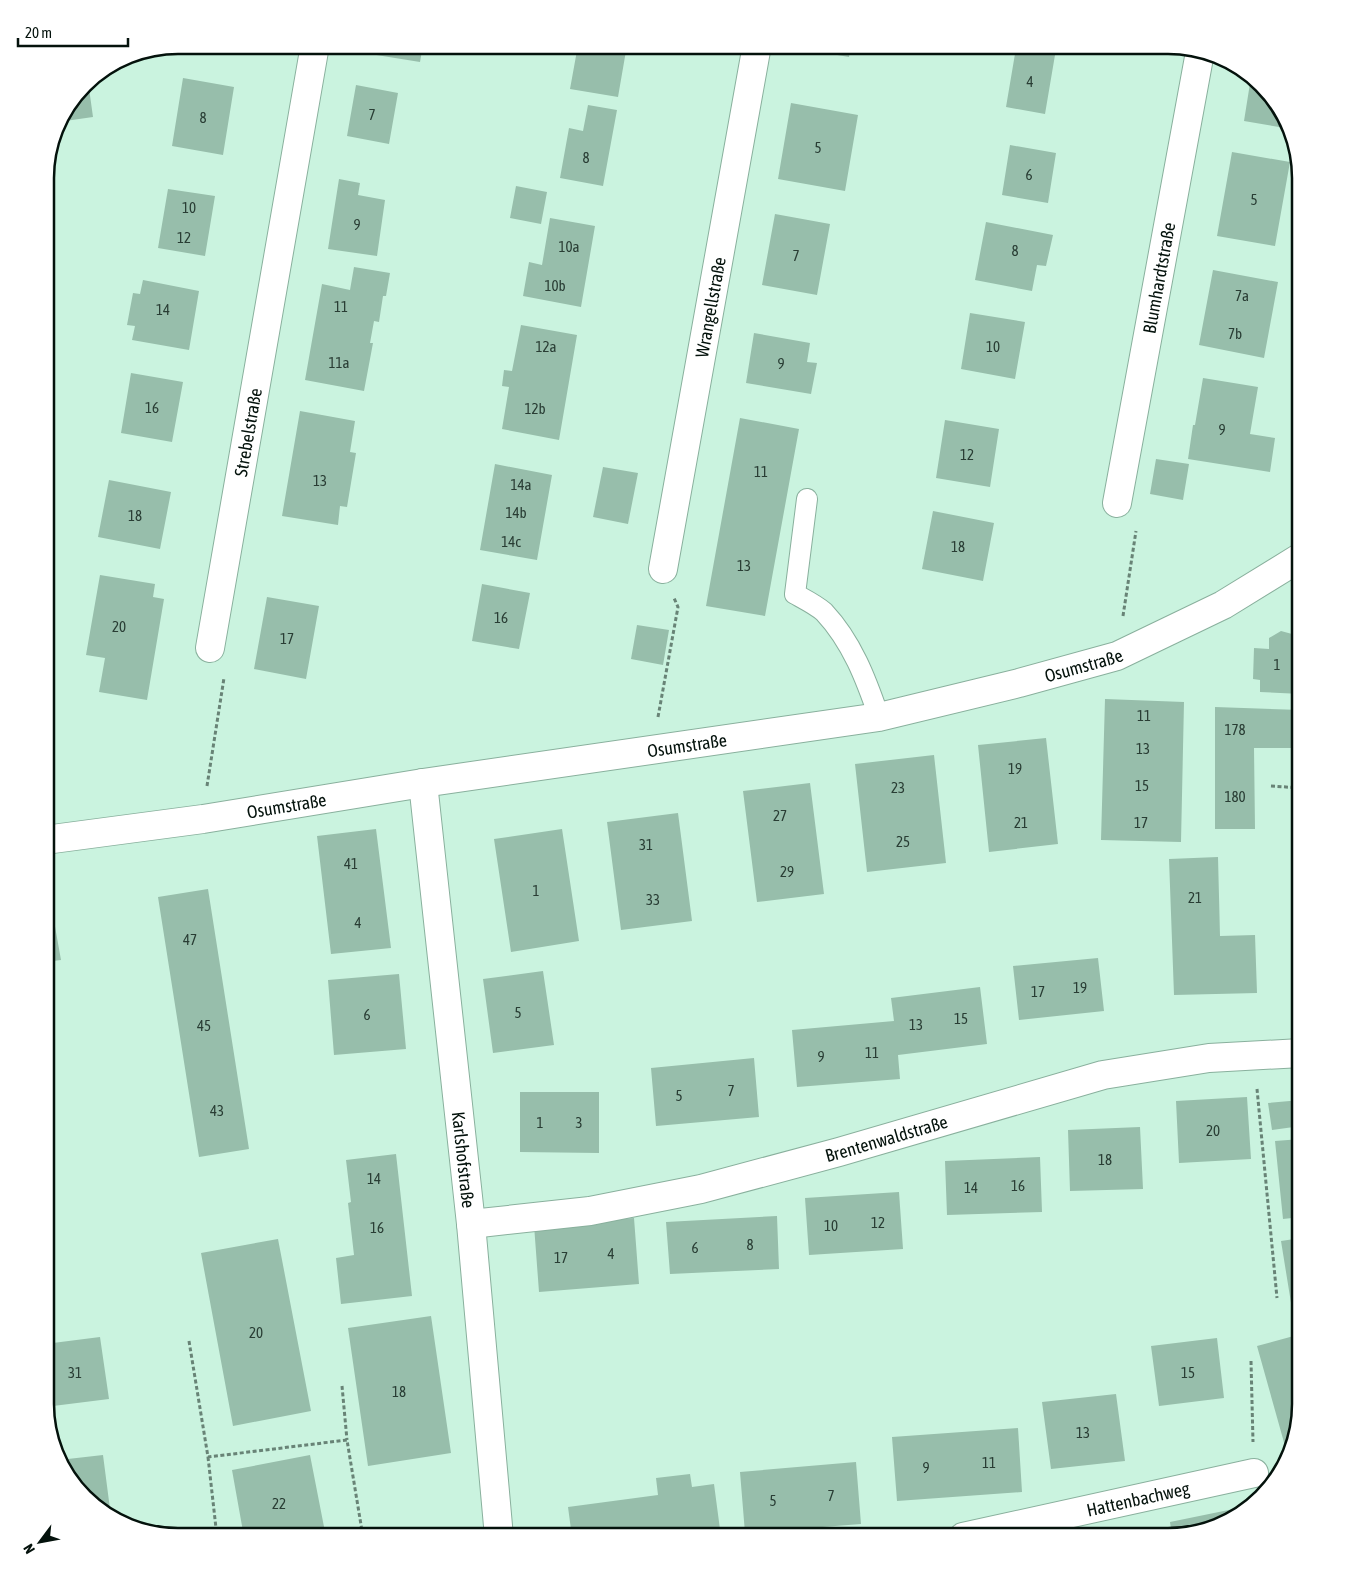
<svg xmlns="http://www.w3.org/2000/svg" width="1346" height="1582" viewBox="0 0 1346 1582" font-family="'Asap Condensed',sans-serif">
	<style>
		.building { fill: #97beab }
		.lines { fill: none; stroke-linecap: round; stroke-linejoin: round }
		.lane-casing { stroke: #89b09d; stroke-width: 22 }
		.street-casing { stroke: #89b09d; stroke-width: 30 }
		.path { stroke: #688376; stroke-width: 3; stroke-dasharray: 4 2.5; stroke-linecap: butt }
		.lane { stroke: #fff; stroke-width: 20 }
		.street { stroke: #fff; stroke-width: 28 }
		.labels { text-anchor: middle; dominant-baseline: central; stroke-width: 4; stroke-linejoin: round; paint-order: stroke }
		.number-label { font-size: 15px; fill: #293d34 }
		.street-label { font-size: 18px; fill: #04120c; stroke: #fff }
		.rim { fill: none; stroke: #04120c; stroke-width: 2.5 }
	</style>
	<rect width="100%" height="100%" fill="#caf3df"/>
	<path class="building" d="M 365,45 L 423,45 L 420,62 L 364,53 Z
		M 578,45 L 627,45 L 618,97 L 570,89 Z
		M 802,45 L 851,45 L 849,57 L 802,49 Z
		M 1016,48 L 1055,55 L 1045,114 L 1006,107 Z
		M 1251,77 L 1274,97 L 1291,129 L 1244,121 Z
		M 183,78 L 234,87 L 223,155 L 172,146 Z
		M 88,81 L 93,117 L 58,122 L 59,119 Z
		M 356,85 L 398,93 L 389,144 L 347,136 Z
		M 791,103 L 858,115 L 845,191 L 778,179 Z
		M 588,105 L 617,110 L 603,186 L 560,178 L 569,128 L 583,131 Z
		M 1010,145 L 1056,153 L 1048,203 L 1002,195 Z
		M 1232,152 L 1290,162 L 1275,246 L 1217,236 Z
		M 339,179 L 360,183 L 358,195 L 385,200 L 377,256 L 328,249 Z
		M 516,186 L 547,192 L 541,224 L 510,218 Z
		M 168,189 L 215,196 L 205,256 L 158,248 Z
		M 775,214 L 830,224 L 817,295 L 762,285 Z
		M 550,218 L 595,226 L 581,307 L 523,296 L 529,262 L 542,265 Z
		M 986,222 L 1053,235 L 1046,266 L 1037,265 L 1032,291 L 975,280 Z
		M 354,267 L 390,273 L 386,296 L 383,296 L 379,322 L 374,321 L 370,343 L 373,343 L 364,391 L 305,380 L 322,284 L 350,290 Z
		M 1213,270 L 1278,282 L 1264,358 L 1199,345 Z
		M 143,280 L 199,291 L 189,350 L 132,340 L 135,326 L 127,325 L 133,293 L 140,294 Z
		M 970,313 L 1025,322 L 1015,379 L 961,369 Z
		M 521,325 L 577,335 L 559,440 L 502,429 L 509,387 L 502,386 L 504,370 L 512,371 Z
		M 754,333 L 810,343 L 807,362 L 817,363 L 811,394 L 746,383 Z
		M 131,373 L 183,382 L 172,442 L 121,433 Z
		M 1203,378 L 1258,387 L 1250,434 L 1275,438 L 1270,472 L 1188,459 L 1193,425 L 1195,425 Z
		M 300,411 L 355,421 L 350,452 L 356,453 L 347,507 L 340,506 L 338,525 L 282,516 Z
		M 740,418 L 799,429 L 765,616 L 706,606 Z
		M 945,420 L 999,429 L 990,487 L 936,478 Z
		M 1156,459 L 1189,464 L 1183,500 L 1150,494 Z
		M 495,464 L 552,475 L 537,560 L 480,550 Z
		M 603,467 L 638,473 L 628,524 L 593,517 Z
		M 109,480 L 171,492 L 160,549 L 98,537 Z
		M 933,511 L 994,523 L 983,581 L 922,569 Z
		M 100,575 L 155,584 L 153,597 L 164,599 L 147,700 L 99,692 L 105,658 L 86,655 Z
		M 482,584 L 530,593 L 519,649 L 472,641 Z
		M 267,597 L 319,606 L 306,679 L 254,669 Z
		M 1301,619 L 1301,694 L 1260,692 L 1260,680 L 1253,679 L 1254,648 L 1269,649 L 1269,638 L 1281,631 L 1292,634 L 1294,623 Z
		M 637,625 L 669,630 L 663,665 L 631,659 Z
		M 1105,699 L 1184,702 L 1181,842 L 1101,840 Z
		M 1215,707 L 1301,710 L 1301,748 L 1254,748 L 1255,829 L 1215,829 Z
		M 1046,738 L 1058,844 L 989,852 L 978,745 Z
		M 934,755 L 946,863 L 867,872 L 855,764 Z
		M 810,783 L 824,894 L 757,902 L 743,791 Z
		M 678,813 L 692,921 L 621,930 L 607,822 Z
		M 376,829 L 391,948 L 331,954 L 317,836 Z
		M 562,829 L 579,941 L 511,952 L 494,839 Z
		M 1218,857 L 1220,936 L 1255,935 L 1257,993 L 1174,995 L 1169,859 Z
		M 208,889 L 249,1149 L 199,1157 L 158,897 Z
		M 51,904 L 61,960 L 45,962 L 45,905 Z
		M 1098,958 L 1104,1011 L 1019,1020 L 1013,966 Z
		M 543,971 L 554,1045 L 493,1053 L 483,979 Z
		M 399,974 L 406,1049 L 334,1055 L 328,980 Z
		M 980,987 L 987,1044 L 898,1055 L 900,1079 L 797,1087 L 792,1030 L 894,1021 L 891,998 Z
		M 754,1058 L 759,1117 L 656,1126 L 651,1068 Z
		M 520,1092 L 599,1092 L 599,1153 L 520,1152 Z
		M 1247,1097 L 1251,1159 L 1179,1163 L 1176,1101 Z
		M 1301,1100 L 1301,1126 L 1272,1130 L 1268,1103 Z
		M 1140,1127 L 1143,1189 L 1070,1191 L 1068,1130 Z
		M 1301,1139 L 1301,1217 L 1283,1219 L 1275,1141 Z
		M 396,1154 L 412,1296 L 341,1304 L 336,1258 L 354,1255 L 348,1203 L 351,1202 L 346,1160 Z
		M 1040,1157 L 1042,1212 L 947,1215 L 945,1161 Z
		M 899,1192 L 903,1249 L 809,1255 L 805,1198 Z
		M 777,1216 L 779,1269 L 670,1274 L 666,1222 Z
		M 634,1218 L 639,1284 L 539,1292 L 534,1225 Z
		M 1301,1238 L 1301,1311 L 1292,1309 L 1281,1241 Z
		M 278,1239 L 311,1411 L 233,1426 L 201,1253 Z
		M 431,1316 L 451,1453 L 368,1466 L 348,1328 Z
		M 1301,1334 L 1301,1405 L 1292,1444 L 1285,1446 L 1257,1346 Z
		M 100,1337 L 109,1399 L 45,1407 L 45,1344 Z
		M 1217,1338 L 1224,1398 L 1159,1406 L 1151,1346 Z
		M 1116,1394 L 1125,1461 L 1051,1469 L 1042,1402 Z
		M 1018,1428 L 1022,1492 L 897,1501 L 892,1437 Z
		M 103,1455 L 110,1509 L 103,1510 L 72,1485 L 59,1460 Z
		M 310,1455 L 326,1537 L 244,1537 L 232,1470 Z
		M 856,1462 L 861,1524 L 745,1533 L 740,1472 Z
		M 690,1474 L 692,1487 L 714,1484 L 721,1537 L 572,1537 L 568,1507 L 658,1495 L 656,1478 Z
		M 1253,1505 L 1249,1510 L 1211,1530 L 1172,1536 L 1170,1522 Z"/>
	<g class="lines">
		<g class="lane-casing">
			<path id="lane" d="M 807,499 L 795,594 C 804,599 816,605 824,612 C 852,642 866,679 879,717"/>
		</g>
		<g class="street-casing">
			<g id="street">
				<path id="s1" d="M 1117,503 L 1200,52"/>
				<path id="s2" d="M 663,569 L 757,45"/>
				<path id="s3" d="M 210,648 L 315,45"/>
				<path id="s4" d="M 423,783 L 471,1224 L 499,1537"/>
				<path id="s5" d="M 45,840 L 203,819 L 423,783 L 879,717 L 1019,683 L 1117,656 L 1223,605 L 1301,557"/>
				<path id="s6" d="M 471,1224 L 590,1211 L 701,1189 L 839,1152 L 1103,1075 L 1209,1058 L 1301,1053"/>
				<path id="s7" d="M 963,1537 L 1254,1473"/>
			</g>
		</g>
		<path class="path" d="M 1123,616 L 1136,531
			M 658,717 L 678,607 L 674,598
			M 207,786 L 224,678
			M 1271,786 L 1301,788
			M 1257,1089 L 1277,1298
			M 189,1341 L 208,1457 L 347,1440 L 363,1537
			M 1251,1361 L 1253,1442
			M 342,1386 L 347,1440
			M 208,1457 L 217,1537"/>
		<use href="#lane" class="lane"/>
		<use href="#street" class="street"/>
	</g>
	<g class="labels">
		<g class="number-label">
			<text x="1030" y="81">4</text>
			<text x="372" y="114">7</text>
			<text x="203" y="117">8</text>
			<text x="818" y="147">5</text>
			<text x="586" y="157">8</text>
			<text x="1029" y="174">6</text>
			<text x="1254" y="199">5</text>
			<text x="189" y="207">10</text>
			<text x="357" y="224">9</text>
			<text x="184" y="237">12</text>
			<text x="569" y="246">10a</text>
			<text x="1015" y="250">8</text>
			<text x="796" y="255">7</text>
			<text x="555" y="285">10b</text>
			<text x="1242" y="295">7a</text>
			<text x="341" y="306">11</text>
			<text x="163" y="309">14</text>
			<text x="1235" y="333">7b</text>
			<text x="546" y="346">12a</text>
			<text x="993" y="346">10</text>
			<text x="339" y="362">11a</text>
			<text x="781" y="363">9</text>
			<text x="152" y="407">16</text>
			<text x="535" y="408">12b</text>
			<text x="1222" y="429">9</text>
			<text x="967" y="454">12</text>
			<text x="761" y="471">11</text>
			<text x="320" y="480">13</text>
			<text x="521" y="484">14a</text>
			<text x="516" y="512">14b</text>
			<text x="135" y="515">18</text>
			<text x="511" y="541">14c</text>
			<text x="958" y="546">18</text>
			<text x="744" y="565">13</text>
			<text x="501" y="617">16</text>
			<text x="119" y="626">20</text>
			<text x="287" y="638">17</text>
			<text x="1277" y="664">1</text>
			<text x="1144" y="715">11</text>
			<text x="1235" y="729">178</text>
			<text x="1143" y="748">13</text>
			<text x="1015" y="768">19</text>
			<text x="1142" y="785">15</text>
			<text x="898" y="787">23</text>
			<text x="1235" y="796">180</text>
			<text x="780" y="815">27</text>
			<text x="1021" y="822">21</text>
			<text x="1141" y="822">17</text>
			<text x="903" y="841">25</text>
			<text x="646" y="844">31</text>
			<text x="351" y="863">41</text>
			<text x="787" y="871">29</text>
			<text x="536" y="890">1</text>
			<text x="1195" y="897">21</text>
			<text x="653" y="899">33</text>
			<text x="358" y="922">4</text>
			<text x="190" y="939">47</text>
			<text x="1080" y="987">19</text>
			<text x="1038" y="991">17</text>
			<text x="518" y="1012">5</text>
			<text x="367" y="1014">6</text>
			<text x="961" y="1018">15</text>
			<text x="916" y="1024">13</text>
			<text x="204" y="1025">45</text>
			<text x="872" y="1052">11</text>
			<text x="821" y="1056">9</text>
			<text x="731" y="1090">7</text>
			<text x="679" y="1095">5</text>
			<text x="217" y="1110">43</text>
			<text x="540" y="1122">1</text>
			<text x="579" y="1122">3</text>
			<text x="1213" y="1130">20</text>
			<text x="1105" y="1159">18</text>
			<text x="374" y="1178">14</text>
			<text x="1018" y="1185">16</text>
			<text x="971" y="1187">14</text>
			<text x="878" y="1222">12</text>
			<text x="831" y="1225">10</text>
			<text x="377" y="1227">16</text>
			<text x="750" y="1244">8</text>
			<text x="695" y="1247">6</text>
			<text x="611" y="1253">4</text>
			<text x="561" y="1257">17</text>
			<text x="256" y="1332">20</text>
			<text x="75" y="1372">31</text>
			<text x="1188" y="1372">15</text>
			<text x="399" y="1391">18</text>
			<text x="1083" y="1432">13</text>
			<text x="989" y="1462">11</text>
			<text x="926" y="1467">9</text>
			<text x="831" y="1495">7</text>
			<text x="773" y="1500">5</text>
			<text x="279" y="1503">22</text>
		</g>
		<g class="street-label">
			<text stroke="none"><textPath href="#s1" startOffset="229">Blumhardtstraße</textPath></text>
			<text stroke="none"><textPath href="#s2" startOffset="266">Wrangellstraße</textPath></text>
			<text stroke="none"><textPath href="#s3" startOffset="219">Strebelstraße</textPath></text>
			<text stroke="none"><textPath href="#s5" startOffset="1054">Osumstraße</textPath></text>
			<text stroke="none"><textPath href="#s5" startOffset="649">Osumstraße</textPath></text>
			<text stroke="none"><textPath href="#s5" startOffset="244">Osumstraße</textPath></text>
			<text stroke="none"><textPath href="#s6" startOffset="425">Brentenwaldstraße</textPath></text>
			<text stroke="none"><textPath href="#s4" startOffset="379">Karlshofstraße</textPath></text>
			<text stroke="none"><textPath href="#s7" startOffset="179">Hattenbachweg</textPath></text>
		</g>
	</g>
	<path d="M0 0H1346V1582H0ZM178 54H1168A124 124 0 0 1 1292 178V1404A124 124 0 0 1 1168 1528H178A124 124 0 0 1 54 1404V178A124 124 0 0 1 178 54Z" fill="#fff" fill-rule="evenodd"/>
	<path class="rim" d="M178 54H1168A124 124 0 0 1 1292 178V1404A124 124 0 0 1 1168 1528H178A124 124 0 0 1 54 1404V178A124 124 0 0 1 178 54Z"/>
	<g transform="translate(40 1542) rotate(238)" stroke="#ffffff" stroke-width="4" paint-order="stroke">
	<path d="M0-4L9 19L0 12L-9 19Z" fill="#04120c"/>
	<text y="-8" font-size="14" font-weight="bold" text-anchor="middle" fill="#04120c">N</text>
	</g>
	<path d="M18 38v8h110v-8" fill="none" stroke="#04120c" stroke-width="2.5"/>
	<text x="25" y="38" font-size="15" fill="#04120c" stroke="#ffffff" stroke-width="4" paint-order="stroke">20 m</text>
</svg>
